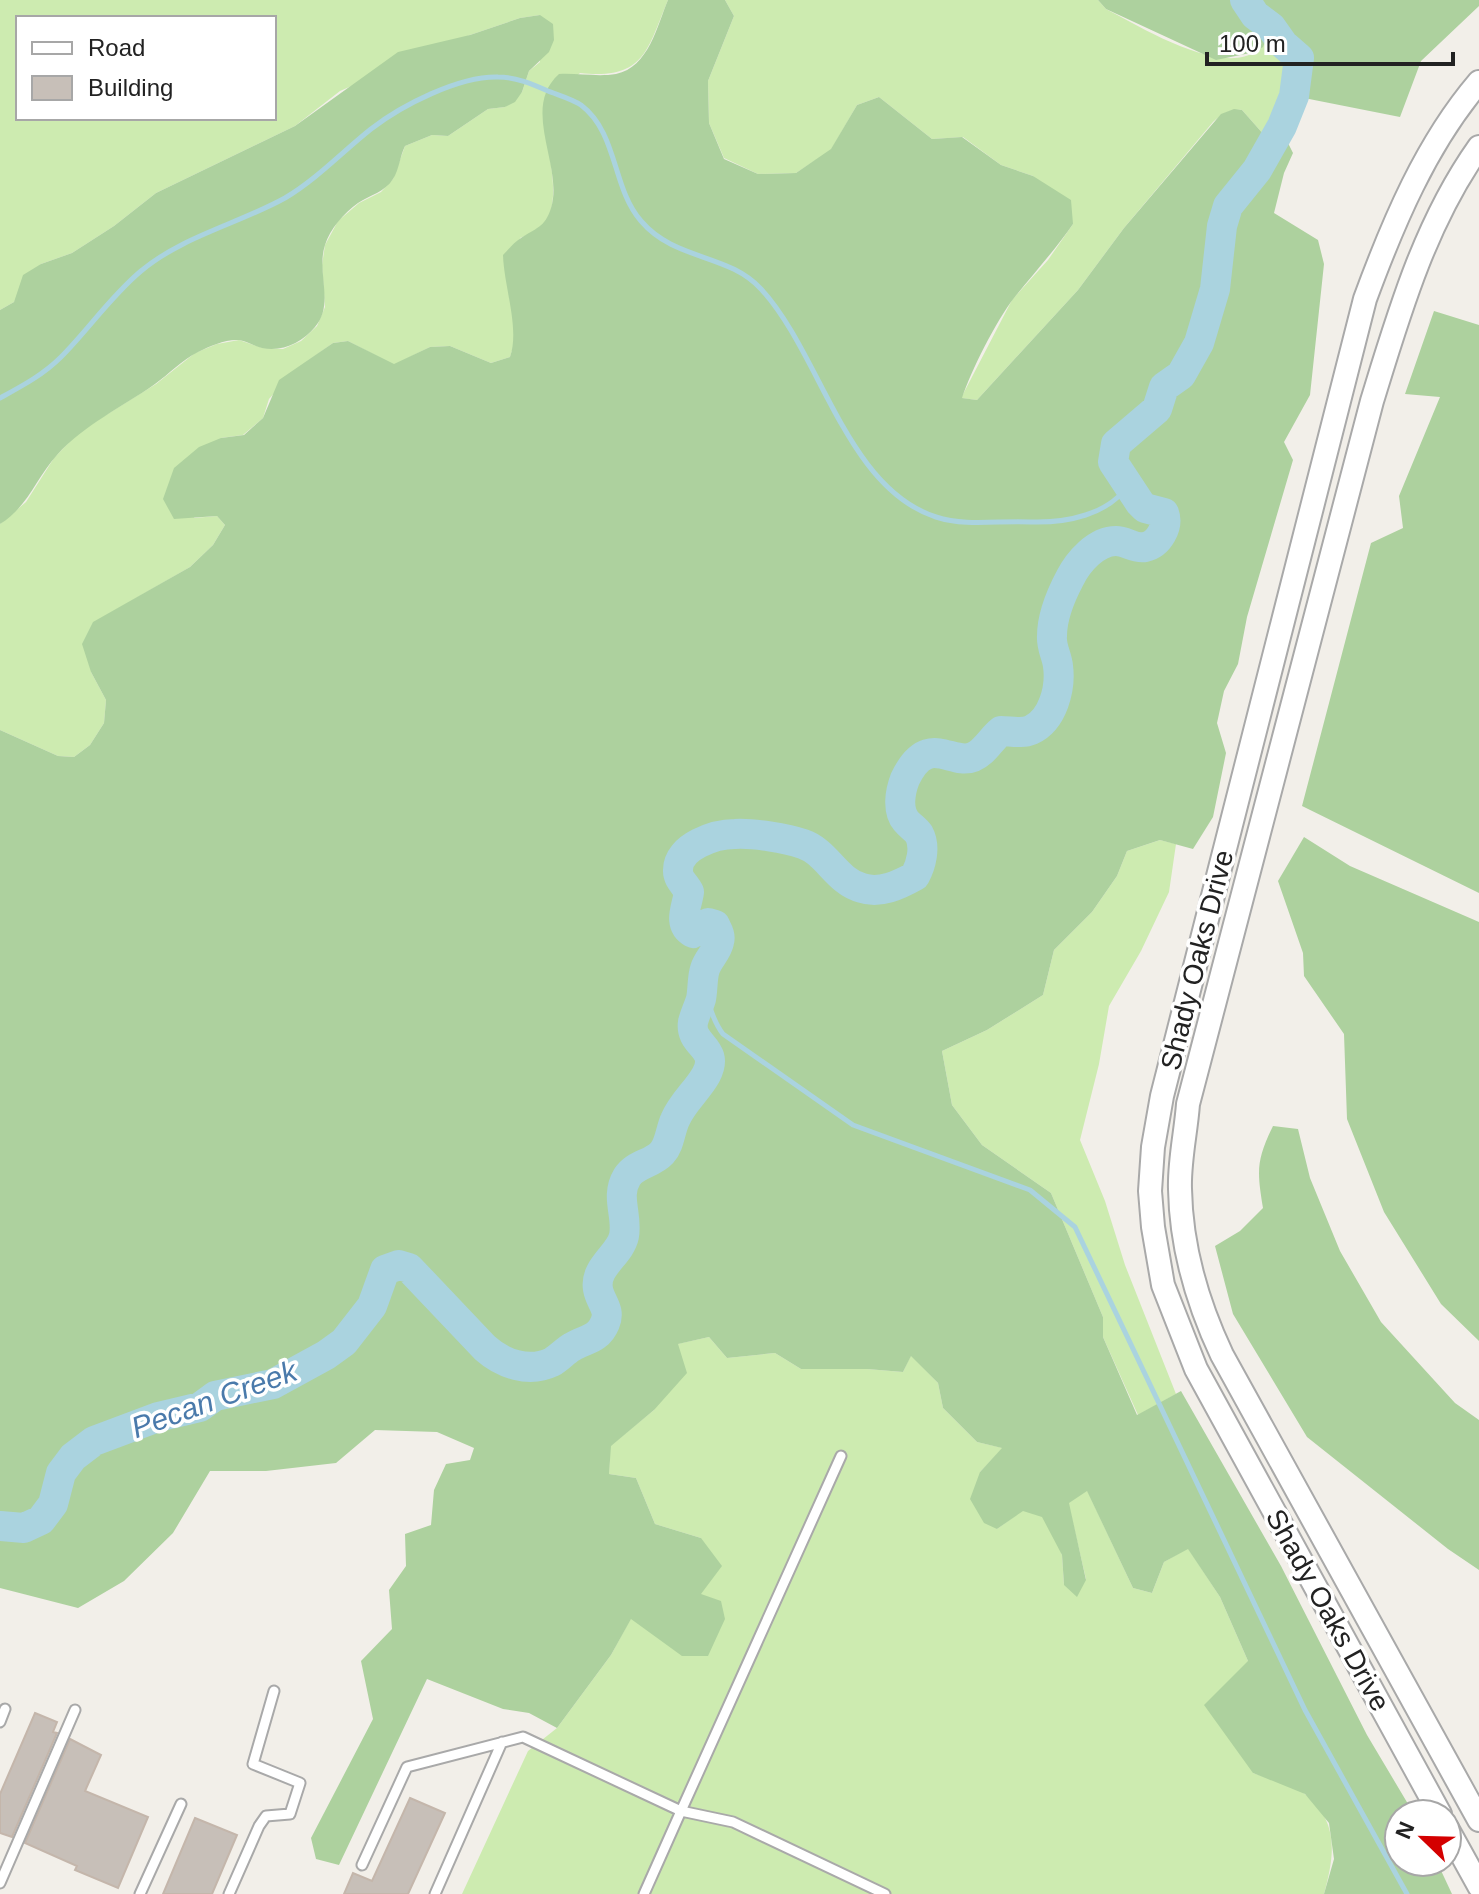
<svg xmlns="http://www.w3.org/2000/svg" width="1479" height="1894" viewBox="0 0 1479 1894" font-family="Helvetica,sans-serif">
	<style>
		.grass { fill: #cdebb0; fill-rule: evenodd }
		.forest { fill: #add19e }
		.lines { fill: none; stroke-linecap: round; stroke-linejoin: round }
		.stream { stroke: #aad3df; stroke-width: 5 }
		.river { stroke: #aad3df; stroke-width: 30 }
		.building { fill: #c7bfb8; stroke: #c4b6ab; stroke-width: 2 }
		.service-casing { stroke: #a9a9a9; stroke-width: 13 }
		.tertiary-casing { stroke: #a9a9a9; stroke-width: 26 }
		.service { stroke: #fff; stroke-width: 9 }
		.tertiary { stroke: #fff; stroke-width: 22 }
		.labels { text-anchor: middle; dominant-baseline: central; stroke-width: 7; stroke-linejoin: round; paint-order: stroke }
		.street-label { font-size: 28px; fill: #222; stroke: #fff }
		.water-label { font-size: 30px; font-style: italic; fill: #4a7aab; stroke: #fff }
	</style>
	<rect width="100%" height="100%" fill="#f2efe9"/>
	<path class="grass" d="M 0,0 L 668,0 C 647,50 645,80 580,73 L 543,108 C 543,139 569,208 538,230 C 533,233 526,235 520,238 L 515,341 L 510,357 L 491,363 L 450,346 L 430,347 L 394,365 L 348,341 L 333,343 L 295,370 L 269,399 L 263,418 L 243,435 L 221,438 L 194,518 L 217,516 L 225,525 L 213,545 L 190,567 L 93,623 L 91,672 L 106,700 L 104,723 L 90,745 L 74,757 L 58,756 L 0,730 L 0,524 L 26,502 L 54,458 L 80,431 L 156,384 L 195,353 L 217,344 L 239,340 L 263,348 L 283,349 L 301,341 L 317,326 L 325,307 L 322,265 L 325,245 L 338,221 L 359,203 L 381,192 L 393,179 L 405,146 L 432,135 L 448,136 L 488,109 L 505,107 L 522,92 L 529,71 L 540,62 L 540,15 L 520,18 L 470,35 L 340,91 L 295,126 L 156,193 L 114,226 L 72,253 L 41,264 L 14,302 L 0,310 ZM 18,18 L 274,18 L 274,118 L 18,118 Z
		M 725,0 L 1098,0 L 1106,9 C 1143,28 1254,98 1271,27 L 1283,44 L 1299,58 L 1294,96 L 1276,137 L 1265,136 L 1242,110 C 1230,109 1222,114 1213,122 L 1124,228 L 1078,290 L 977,400 L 961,398 L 1012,300 L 1048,260 L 1073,224 L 1033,176 L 1001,165 L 963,137 L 932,139 L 879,97 L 857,105 L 831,150 L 796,173 L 758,174 L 724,158 L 709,123 L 708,81 L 734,16 Z
		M 1160,840 L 1176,844 L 1169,892 L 1141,951 L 1109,1006 L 1099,1064 L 1080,1140 L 1105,1201 L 1125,1265 L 1176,1394 L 1138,1415 L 1103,1337 L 1103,1317 L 1051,1193 L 982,1145 L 952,1105 L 942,1051 L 987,1030 L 1043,995 L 1054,950 L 1092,912 L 1117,876 L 1127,851 Z
		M 709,1337 L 727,1358 L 775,1353 L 801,1369 L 867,1369 L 903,1372 L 911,1355 L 938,1383 L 943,1408 L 977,1442 L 1003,1448 L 980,1472 L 997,1529 L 1023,1510 L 1048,1518 L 1062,1555 L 1064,1585 L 1086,1579 L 1068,1502 L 1087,1490 L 1133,1588 L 1152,1593 L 1164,1562 L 1188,1548 L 1220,1597 L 1248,1661 L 1253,1773 C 1269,1779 1293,1784 1306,1795 C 1340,1823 1334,1857 1324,1894 L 462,1894 L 528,1751 L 557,1728 L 611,1655 L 631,1618 L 700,1594 L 701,1538 L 655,1524 L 636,1478 L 609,1474 L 610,1446 L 654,1410 L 677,1344 Z"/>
	<path class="forest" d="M 668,0 L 725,0 L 734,16 L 708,81 L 709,123 L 724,159 L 758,174 L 796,173 L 831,149 L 857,105 L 879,97 L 932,139 L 962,137 L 1001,165 L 1033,176 L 1071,200 L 1073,224 C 1055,250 1034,273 1014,298 C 996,321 971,371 962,398 L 977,400 L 1078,290 L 1124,228 L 1221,114 L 1234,109 L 1242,110 L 1265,136 L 1287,141 L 1293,153 L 1284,173 L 1274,213 L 1318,240 L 1324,264 L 1310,395 L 1284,442 L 1293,460 L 1247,617 L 1238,664 L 1224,691 L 1217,723 L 1226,753 L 1213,817 L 1193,849 L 1160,840 L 1127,851 L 1117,876 L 1092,912 L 1054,950 L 1043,995 L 987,1030 L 942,1051 L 952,1105 L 982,1145 L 1051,1193 L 1103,1317 L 1103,1337 L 1137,1415 L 1181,1391 L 1281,1566 L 1367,1735 L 1414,1814 L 1399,1814 L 1399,1862 L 1437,1862 L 1452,1894 L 1324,1894 L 1334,1859 L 1329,1823 L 1305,1794 L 1253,1773 L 1204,1705 L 1248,1661 L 1220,1597 L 1188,1549 L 1164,1562 L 1152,1593 L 1133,1588 L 1087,1491 L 1069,1503 L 1086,1580 L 1077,1597 L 1064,1585 L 1062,1555 L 1042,1517 L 1023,1511 L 997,1529 L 984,1523 L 970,1499 L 980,1472 L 1002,1448 L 977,1442 L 943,1408 L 938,1383 L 911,1356 L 903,1372 L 867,1369 L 801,1369 L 775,1353 L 727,1358 L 709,1337 L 678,1344 L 687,1373 L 654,1410 L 611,1446 L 609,1474 L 636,1478 L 655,1524 L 701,1538 L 722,1566 L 701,1594 L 721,1601 L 725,1619 L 708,1656 L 682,1656 L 631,1619 L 611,1655 L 557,1728 L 529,1713 L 503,1709 L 427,1679 L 339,1865 L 316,1859 L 311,1838 L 373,1719 L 361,1661 L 392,1629 L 389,1590 L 406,1566 L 405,1534 L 431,1525 L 434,1490 L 446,1464 L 470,1460 L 474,1448 L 437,1432 L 375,1430 L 336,1463 L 266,1471 L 210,1471 L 173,1533 L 124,1581 L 78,1608 L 0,1588 L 0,730 L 58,756 L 74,757 L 90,745 L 104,723 L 106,700 L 91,672 L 82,644 L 93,622 L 190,567 L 213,545 L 225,525 L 217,516 L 174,519 L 163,499 L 174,468 L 199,447 L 221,438 L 244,435 L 263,418 L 279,380 L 333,343 L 348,341 L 394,364 L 430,347 L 450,346 L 491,363 L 510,357 C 520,329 504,287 503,255 C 508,250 514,242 521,238 C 535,228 545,228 551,208 C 564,166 520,109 559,74 C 577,73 598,77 616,74 C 649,67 657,26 668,0 Z
		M 1098,0 L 1479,0 L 1479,6 L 1421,61 L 1400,117 L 1294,96 L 1299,58 L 1283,44 L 1271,28 L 1263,47 L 1255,52 L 1216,60 L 1106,9 Z
		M 540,15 L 553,24 L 554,40 L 549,52 L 529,71 L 522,92 L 515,102 L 505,107 L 488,109 L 448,136 L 432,135 L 405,146 C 400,156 399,170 393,179 C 385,192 370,195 358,203 C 344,213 330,229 325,245 C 316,272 335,304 315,327 C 302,343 282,352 262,348 C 254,346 247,341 239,340 C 226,339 210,346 198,352 C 182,360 169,374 155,384 C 121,408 85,424 57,455 C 36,478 28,507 0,524 L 0,310 L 14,302 L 23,275 L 41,264 L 72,253 L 114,226 L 156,193 L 295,126 L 398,52 L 470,35 L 520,18 Z
		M 1434,311 L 1479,325 L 1479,893 L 1302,806 L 1371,543 L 1403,528 L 1399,496 L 1440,397 L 1405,394 Z
		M 1304,837 L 1350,866 L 1479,922 L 1479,1341 L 1441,1304 L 1384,1212 L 1347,1119 L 1344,1034 L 1304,976 L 1303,953 L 1278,881 Z
		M 1273,1126 L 1298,1129 L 1310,1178 L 1340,1251 L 1381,1322 L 1455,1403 L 1479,1420 L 1479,1570 L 1448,1549 L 1307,1437 L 1233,1314 L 1215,1246 L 1240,1231 L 1263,1208 C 1257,1171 1256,1161 1273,1126 Z"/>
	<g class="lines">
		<path class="stream" d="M 0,398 C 22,386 43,375 61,357 C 88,330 111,296 141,271 C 183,236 238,224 285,198 C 317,179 342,152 371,129 C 402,105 459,76 498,77 C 516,77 532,84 548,91 C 558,95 572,99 581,105 C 618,133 612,188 641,221 C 675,261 728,253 761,289 C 821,354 846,488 936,517 C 967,527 1000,520 1031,522 C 1066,523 1109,515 1129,484
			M 702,991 C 712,1006 711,1019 723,1034 L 853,1125 L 1030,1190 L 1075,1227 L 1305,1710 L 1407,1894
			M 0,1531 L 6,1525"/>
		<path class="river" d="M 0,1526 L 24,1528 L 41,1520 L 53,1504 L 61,1473 L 73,1457 L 94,1441 L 158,1417 L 200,1407 L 215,1396 L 273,1384 L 326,1355 L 344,1342 L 372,1306 L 385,1270 L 399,1265 L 409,1268 L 485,1348 C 503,1364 529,1373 552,1362 C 559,1358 565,1351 572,1347 C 585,1339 598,1340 605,1323 C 611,1309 600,1302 598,1289 C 594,1267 620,1255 624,1236 C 628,1215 615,1197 627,1177 C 635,1164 652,1164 662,1153 C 670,1144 670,1131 675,1120 C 682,1103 697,1091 706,1075 C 721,1047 689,1046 693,1022 C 695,1014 699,1006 701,999 C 703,989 702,978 705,969 C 708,959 717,952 719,942 C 721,936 718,931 715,925 L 708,923 L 693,933 C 677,924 687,907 689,892 C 686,885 678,880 678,871 C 677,846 716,834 735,834 C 753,833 786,838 803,844 C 827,852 836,881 862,888 C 880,894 899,885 915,876 C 921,865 926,847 919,834 C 916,829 910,826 906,821 C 897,810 900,792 905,779 C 928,731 951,766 973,757 C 985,752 991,739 1001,731 C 1010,731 1022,734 1031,730 C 1053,720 1061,688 1058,666 C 1057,656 1051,647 1052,636 C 1052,617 1061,595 1070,578 C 1078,562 1096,541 1116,541 C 1126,541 1135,549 1145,547 C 1159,544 1169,526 1164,513 L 1145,508 L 1140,503 L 1113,462 L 1116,444 L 1157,409 L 1164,387 L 1181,375 L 1199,343 L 1215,289 L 1222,226 L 1228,206 L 1257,170 L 1282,126 L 1294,96 L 1299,58 L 1283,44 L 1271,27 L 1255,15 L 1245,0"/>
	</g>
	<path class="building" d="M 35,1713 L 57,1722 L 53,1732 L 57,1733 L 12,1837 L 0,1833 L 0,1794 Z
		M 70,1739 L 101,1755 L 85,1791 L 148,1817 L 118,1888 L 75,1870 L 77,1866 L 25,1843 Z
		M 410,1798 L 445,1813 L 408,1894 L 344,1894 L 353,1873 L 372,1881 Z
		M 195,1818 L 237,1835 L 212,1894 L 163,1894 Z"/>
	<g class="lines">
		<g class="service-casing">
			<path id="service" d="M 841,1456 L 681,1811 L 733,1822 L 885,1894
				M 0,1722 L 5,1709
				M 362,1865 L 407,1767 L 523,1737 L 681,1811 L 644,1894
				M 0,1883 L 75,1710
				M 140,1894 L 181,1804
				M 229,1894 L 259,1826 L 266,1816 L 290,1814 L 300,1783 L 253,1764 L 274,1691
				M 435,1894 L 502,1742"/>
		</g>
		<g class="tertiary-casing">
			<path id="tertiary" d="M 1479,147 C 1425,223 1399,313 1372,401 L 1188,1104 C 1186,1132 1179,1161 1180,1189 C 1181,1248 1197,1302 1222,1355 L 1479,1820
				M 1440,1814 L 1196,1369 L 1163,1285 L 1153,1227 L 1150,1191 L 1153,1147 L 1162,1096 L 1365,299 C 1393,223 1426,144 1479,82
				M 1447,1828 L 1479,1886"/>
		</g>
		<use href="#service" class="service"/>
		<use href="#tertiary" class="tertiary"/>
	</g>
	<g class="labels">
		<g class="street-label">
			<text transform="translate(1197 960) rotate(-76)">Shady Oaks Drive</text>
			<text transform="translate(1328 1610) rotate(61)">Shady Oaks Drive</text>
		</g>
		<g class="water-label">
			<text transform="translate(214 1399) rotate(-20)">Pecan Creek</text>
		</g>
	</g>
	<rect x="16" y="16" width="260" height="104" fill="#ffffff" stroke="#a7a7a7" stroke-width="2"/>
	<rect x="32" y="42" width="40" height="12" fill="#ffffff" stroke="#a7a7a7" stroke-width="2"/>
	<text x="88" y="56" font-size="24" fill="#222222">Road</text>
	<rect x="32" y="76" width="40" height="24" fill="#c7bfb8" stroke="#a7a7a7" stroke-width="2"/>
	<text x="88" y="96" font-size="24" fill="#222222">Building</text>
	<g transform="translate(1423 1838) rotate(293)"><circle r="38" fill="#ffffff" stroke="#a7a7a7" stroke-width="2"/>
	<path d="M0-6L14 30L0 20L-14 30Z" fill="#d40000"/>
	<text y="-12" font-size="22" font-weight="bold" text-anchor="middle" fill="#222222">N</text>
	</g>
	<path d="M1207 52v12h246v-12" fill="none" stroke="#222222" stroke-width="4"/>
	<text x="1219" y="52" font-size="24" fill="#222222" stroke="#ffffff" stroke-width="6" paint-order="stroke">100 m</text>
</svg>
